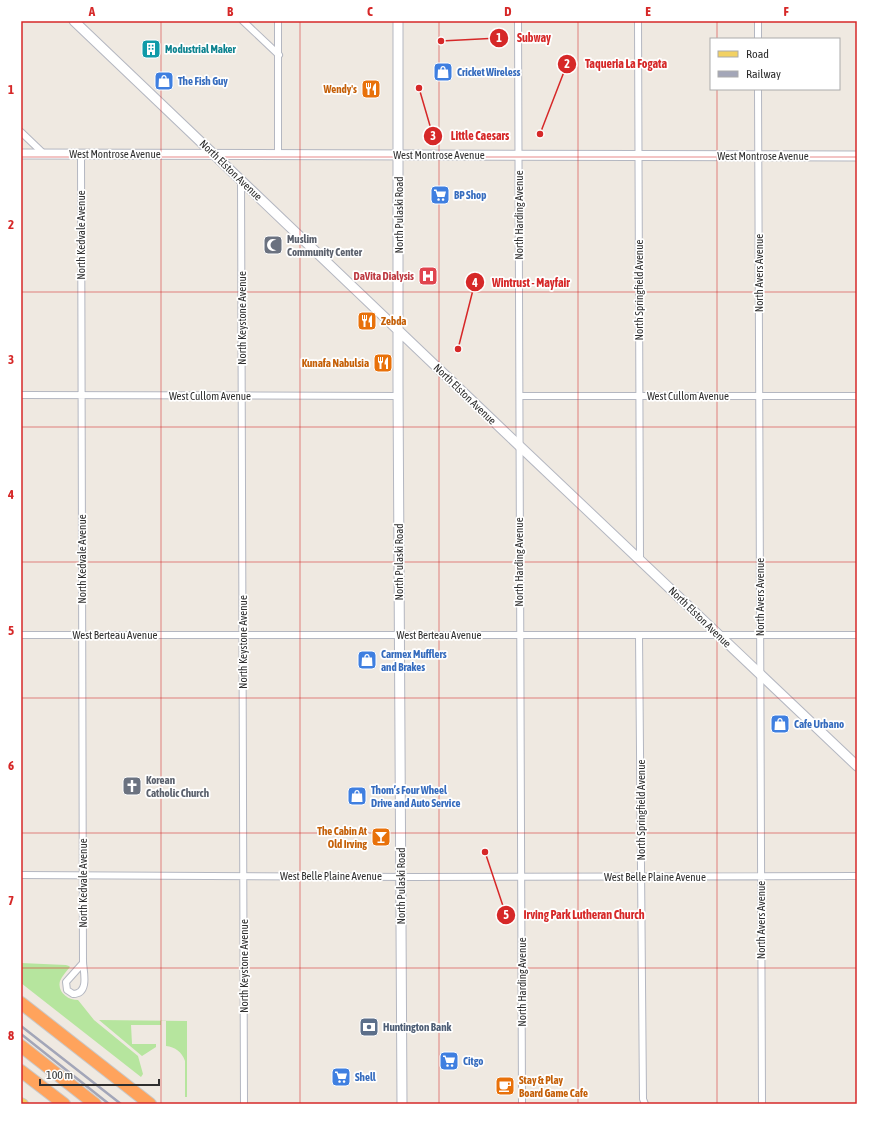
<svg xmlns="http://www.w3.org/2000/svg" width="878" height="1125" viewBox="0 0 878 1125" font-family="'Asap Condensed',sans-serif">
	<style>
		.grass { fill: #b6e59e }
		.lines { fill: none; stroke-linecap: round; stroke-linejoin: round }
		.street-casing { stroke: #b4b7c1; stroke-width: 8 }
		.secondary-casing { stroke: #b4b7c1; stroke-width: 11 }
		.primary-casing { stroke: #c9c9c9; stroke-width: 12 }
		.highway-casing { stroke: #c9c9c9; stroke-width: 14 }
		.street { stroke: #fff; stroke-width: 6 }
		.secondary { stroke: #fff; stroke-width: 9 }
		.primary { stroke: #f2d163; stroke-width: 10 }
		.highway { stroke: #ffa35c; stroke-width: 12 }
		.rail { stroke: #a3a6b8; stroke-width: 2.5 }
		.grid { fill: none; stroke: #d62828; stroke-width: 1; stroke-opacity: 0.55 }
		.labels { text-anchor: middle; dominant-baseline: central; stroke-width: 3.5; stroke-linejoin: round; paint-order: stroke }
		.culture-label { font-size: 11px; font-weight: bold; fill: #0d838f; stroke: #fff; text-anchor: start }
		.shop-label { font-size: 11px; font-weight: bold; fill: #366cbe; stroke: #fff; text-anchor: start }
		.food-label { font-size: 11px; font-weight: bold; fill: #c56008; stroke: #fff; text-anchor: end }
		.street-label { font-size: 11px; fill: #2e2e2e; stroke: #fff }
		.worship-label { font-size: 11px; font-weight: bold; fill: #5b616d; stroke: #fff; text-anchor: start }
		.health-label { font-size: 11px; font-weight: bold; fill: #be3a42; stroke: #fff; text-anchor: end }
		.service-label { font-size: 11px; font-weight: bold; fill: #4e5e75; stroke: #fff; text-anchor: start }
		.leader { fill: none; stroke: #d62828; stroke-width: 1.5 }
		.callout-dot { fill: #d62828; stroke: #fff; stroke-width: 1.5 }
		.mark-label { font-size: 12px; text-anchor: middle; font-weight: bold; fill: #fff }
		.callout-label { font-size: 12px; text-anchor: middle; font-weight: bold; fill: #d62828; stroke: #fff; stroke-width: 3.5; stroke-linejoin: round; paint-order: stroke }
		.neatline { fill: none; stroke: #d62828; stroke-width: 1.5 }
		.grid-label { font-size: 13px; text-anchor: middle; font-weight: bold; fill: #d62828 }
	</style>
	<rect width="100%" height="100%" fill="#efe9e1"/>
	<path class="grass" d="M 21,963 L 66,965 L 69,966 L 70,967 C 66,972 62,976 60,981 C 57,992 68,1000 78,1000 L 94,1020 L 138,1056 L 143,1074 L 141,1077 L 21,983 Z
		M 99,1020 L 187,1021 L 187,1097 L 185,1097 L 185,1061 C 182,1052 175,1047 166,1046 L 166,1021 L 161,1021 L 161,1025 L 131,1025 L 132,1044 L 156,1044 L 156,1047 L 142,1056 Z"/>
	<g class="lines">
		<g class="street-casing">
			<path id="street" d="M 243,21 L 279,55
				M 518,21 L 522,1104
				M 638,21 L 640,559
				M 758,21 L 758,39
				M 758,89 L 762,1104
				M 21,132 L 44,154
				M 81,154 L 83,963 C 84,973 89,994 73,994 L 67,990 L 66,982 L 83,963
				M 278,155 L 278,21
				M 241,180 L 244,1104
				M 21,395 L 398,396
				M 520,396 L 857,396
				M 21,635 L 857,635
				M 639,635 L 643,1099 L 645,1104
				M 21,875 L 411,877 L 857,876"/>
		</g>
		<g class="secondary-casing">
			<path id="secondary" d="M 74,21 L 509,436 L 857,766
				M 398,21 L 398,384 L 402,1104
				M 21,154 L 857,156"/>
		</g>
		<g class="primary-casing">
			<path id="primary" d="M 21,1103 L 23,1104"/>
		</g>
		<g class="highway-casing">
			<path id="highway" d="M 21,1003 L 150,1104
				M 21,1046 L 95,1104
				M 21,1071 L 64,1104"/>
		</g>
		<use href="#street" class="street"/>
		<use href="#secondary" class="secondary"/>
		<use href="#primary" class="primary"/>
		<use href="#highway" class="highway"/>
		<path class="rail" d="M 21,1026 L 121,1104
			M 21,1034 L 109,1104"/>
	</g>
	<path class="grid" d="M 161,21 L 161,1104M 300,21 L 300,1104M 439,21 L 439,1104M 578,21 L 578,1104M 717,21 L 717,39M 717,89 L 717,1104M 21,157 L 857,157M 21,292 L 857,292M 21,427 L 857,427M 21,562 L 857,562M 21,698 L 857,698M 21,833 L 857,833M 21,968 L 857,968"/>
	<defs>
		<g id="building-square" transform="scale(1)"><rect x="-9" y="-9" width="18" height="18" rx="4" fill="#0f9aa8" stroke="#fff"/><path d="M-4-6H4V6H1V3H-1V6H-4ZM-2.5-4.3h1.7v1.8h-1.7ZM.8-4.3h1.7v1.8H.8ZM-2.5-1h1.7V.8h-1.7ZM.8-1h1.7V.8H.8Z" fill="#fff"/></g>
		<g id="shop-square" transform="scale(1)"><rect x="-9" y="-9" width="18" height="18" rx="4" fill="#3f7fe0" stroke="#fff"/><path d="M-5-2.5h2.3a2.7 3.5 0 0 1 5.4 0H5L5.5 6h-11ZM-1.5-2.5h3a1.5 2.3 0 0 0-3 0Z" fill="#fff"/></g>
		<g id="restaurant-square" transform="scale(1)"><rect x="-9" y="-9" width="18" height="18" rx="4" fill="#e8710a" stroke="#fff"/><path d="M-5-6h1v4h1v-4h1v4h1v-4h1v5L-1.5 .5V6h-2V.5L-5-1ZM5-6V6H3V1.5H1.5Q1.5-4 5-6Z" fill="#fff"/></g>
		<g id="supermarket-square" transform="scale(1)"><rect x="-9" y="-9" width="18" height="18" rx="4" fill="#3f7fe0" stroke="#fff"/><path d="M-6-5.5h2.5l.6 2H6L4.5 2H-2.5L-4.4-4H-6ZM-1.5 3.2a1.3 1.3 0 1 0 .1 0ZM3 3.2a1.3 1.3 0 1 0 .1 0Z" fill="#fff"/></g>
		<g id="mosque-square" transform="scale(1)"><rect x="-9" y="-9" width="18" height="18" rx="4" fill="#6b7280" stroke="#fff"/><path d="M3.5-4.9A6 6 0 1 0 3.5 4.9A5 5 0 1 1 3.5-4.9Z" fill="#fff"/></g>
		<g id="hospital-square" transform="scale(1)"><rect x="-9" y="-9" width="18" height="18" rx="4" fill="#e0444e" stroke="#fff"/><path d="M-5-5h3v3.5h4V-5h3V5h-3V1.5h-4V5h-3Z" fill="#fff"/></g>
		<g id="church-square" transform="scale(1)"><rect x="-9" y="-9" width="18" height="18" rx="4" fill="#6b7280" stroke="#fff"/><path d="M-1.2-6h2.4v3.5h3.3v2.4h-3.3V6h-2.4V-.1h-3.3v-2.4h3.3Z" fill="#fff"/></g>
		<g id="bar-square" transform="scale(1)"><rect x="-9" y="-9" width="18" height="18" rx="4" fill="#e8710a" stroke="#fff"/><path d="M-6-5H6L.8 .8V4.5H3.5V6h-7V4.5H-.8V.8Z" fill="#fff"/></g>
		<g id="bank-square" transform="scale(1)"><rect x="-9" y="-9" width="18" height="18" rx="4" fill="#5c6f8a" stroke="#fff"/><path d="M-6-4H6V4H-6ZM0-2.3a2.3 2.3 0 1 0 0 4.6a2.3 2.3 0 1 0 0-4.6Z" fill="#fff"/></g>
		<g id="cafe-square" transform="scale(1)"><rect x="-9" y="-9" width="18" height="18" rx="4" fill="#e8710a" stroke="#fff"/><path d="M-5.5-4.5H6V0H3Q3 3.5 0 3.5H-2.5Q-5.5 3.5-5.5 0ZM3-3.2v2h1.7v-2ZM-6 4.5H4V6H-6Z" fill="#fff"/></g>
	</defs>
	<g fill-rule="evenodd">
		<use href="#building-square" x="151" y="49"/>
		<use href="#shop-square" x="443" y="72"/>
		<use href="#shop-square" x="164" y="81"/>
		<use href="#restaurant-square" x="371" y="89"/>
		<use href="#supermarket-square" x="440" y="195"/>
		<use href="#mosque-square" x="273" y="245"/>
		<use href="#hospital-square" x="428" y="276"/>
		<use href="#restaurant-square" x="367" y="321"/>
		<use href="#restaurant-square" x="383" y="363"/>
		<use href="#shop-square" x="367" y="660"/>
		<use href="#shop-square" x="780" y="724"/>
		<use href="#church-square" x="132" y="786"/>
		<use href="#shop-square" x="357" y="796"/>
		<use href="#bar-square" x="381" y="837"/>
		<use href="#bank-square" x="369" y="1027"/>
		<use href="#supermarket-square" x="449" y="1061"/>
		<use href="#supermarket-square" x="341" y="1077"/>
		<use href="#cafe-square" x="505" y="1086"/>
	</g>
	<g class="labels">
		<g class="culture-label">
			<text x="165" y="49">Modustrial Maker</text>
		</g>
		<g class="shop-label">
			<text x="457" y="72">Cricket Wireless</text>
			<text x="178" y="81">The Fish Guy</text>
			<text x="454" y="195">BP Shop</text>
			<text x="381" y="654">Carmex Mufflers<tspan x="381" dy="13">and Brakes</tspan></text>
			<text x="794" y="724">Cafe Urbano</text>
			<text x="371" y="790">Thom’s Four Wheel<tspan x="371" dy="13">Drive and Auto Service</tspan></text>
			<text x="463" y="1061">Citgo</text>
			<text x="355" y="1077">Shell</text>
		</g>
		<g class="food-label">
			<text x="357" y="89">Wendy's</text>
			<text x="381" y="321" text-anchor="start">Zebda</text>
			<text x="369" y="363">Kunafa Nabulsia</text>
			<text x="367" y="831">The Cabin At<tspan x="367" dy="13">Old Irving</tspan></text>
			<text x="519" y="1080" text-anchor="start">Stay &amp; Play<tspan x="519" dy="13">Board Game Cafe</tspan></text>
		</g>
		<g class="street-label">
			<text x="115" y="154">West Montrose Avenue</text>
			<text x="439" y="155">West Montrose Avenue</text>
			<text x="763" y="156">West Montrose Avenue</text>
			<text transform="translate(231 170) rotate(44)">North Elston Avenue</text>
			<text transform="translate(399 215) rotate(-90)">North Pulaski Road</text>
			<text transform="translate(519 215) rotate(-90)">North Harding Avenue</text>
			<text transform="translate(81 235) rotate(-90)">North Kedvale Avenue</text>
			<text transform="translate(759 273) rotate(-90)">North Avers Avenue</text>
			<text transform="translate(639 290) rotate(-90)">North Springfield Avenue</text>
			<text transform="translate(242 318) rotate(-90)">North Keystone Avenue</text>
			<text transform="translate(465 394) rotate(44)">North Elston Avenue</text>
			<text x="210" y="396">West Cullom Avenue</text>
			<text x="688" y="396">West Cullom Avenue</text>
			<text transform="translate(82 559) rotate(-90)">North Kedvale Avenue</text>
			<text transform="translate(399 562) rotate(-90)">North Pulaski Road</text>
			<text transform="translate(519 562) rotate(-90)">North Harding Avenue</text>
			<text transform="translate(760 597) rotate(-90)">North Avers Avenue</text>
			<text transform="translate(700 617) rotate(44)">North Elston Avenue</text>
			<text x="115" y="635">West Berteau Avenue</text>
			<text x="439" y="635">West Berteau Avenue</text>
			<text transform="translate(243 642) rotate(-90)">North Keystone Avenue</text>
			<text transform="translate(641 810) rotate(-90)">North Springfield Avenue</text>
			<text x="331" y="876">West Belle Plaine Avenue</text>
			<text x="655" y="877">West Belle Plaine Avenue</text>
			<text transform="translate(83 883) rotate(-90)">North Kedvale Avenue</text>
			<text transform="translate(401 886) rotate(-90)">North Pulaski Road</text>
			<text transform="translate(761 920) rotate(-90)">North Avers Avenue</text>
			<text transform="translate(244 966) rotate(-90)">North Keystone Avenue</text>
			<text transform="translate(522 982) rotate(-90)">North Harding Avenue</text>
		</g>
		<g class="worship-label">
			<text x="287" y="239">Muslim<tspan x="287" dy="13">Community Center</tspan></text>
			<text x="146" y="780">Korean<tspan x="146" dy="13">Catholic Church</tspan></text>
		</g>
		<g class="health-label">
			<text x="414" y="276">DaVita Dialysis</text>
		</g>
		<g class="service-label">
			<text x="383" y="1027">Huntington Bank</text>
		</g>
	</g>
	<path class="leader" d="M441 41L499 38M540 134L567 64M419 88L433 136M458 349L475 282M485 852L506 915"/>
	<g class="callout-dot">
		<circle cx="441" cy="41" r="4"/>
		<circle cx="540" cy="134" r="4"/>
		<circle cx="419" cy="88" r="4"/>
		<circle cx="458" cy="349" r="4"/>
		<circle cx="485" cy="852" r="4"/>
		<circle cx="499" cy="38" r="10"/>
		<circle cx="567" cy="64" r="10"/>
		<circle cx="433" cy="136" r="10"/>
		<circle cx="475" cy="282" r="10"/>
		<circle cx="506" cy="915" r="10"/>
	</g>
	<g class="mark-label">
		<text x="499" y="42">1</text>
		<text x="567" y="68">2</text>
		<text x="433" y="140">3</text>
		<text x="475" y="287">4</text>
		<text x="506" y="919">5</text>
	</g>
	<g class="callout-label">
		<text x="534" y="42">Subway</text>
		<text x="626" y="68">Taqueria La Fogata</text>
		<text x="480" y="140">Little Caesars</text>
		<text x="531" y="287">Wintrust - Mayfair</text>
		<text x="584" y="919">Irving Park Lutheran Church</text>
	</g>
	<rect width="878" height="1125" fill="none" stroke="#ffffff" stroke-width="44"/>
	<rect x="710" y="38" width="130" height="52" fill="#ffffff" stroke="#ababab"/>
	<rect x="718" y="51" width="20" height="6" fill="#f2d163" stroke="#ababab"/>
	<text x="746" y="58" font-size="12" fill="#2e2e2e">Road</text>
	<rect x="718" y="71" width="20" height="6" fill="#a3a6b8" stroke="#ababab"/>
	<text x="746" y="78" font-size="12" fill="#2e2e2e">Railway</text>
	<path d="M40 1079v6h119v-6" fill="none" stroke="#2e2e2e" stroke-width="2"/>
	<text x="46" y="1079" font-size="12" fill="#2e2e2e" stroke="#ffffff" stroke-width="3" paint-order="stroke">100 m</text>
	<rect x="22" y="22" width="834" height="1081" class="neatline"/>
	<g class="grid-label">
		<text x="92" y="16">A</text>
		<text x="230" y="16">B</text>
		<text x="370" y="16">C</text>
		<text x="508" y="16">D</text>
		<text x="648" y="16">E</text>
		<text x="786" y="16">F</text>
		<text x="11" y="94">1</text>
		<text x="11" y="229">2</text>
		<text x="11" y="364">3</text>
		<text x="11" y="499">4</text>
		<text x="11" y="635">5</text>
		<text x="11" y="770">6</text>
		<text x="11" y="905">7</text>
		<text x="11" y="1040">8</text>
	</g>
</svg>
